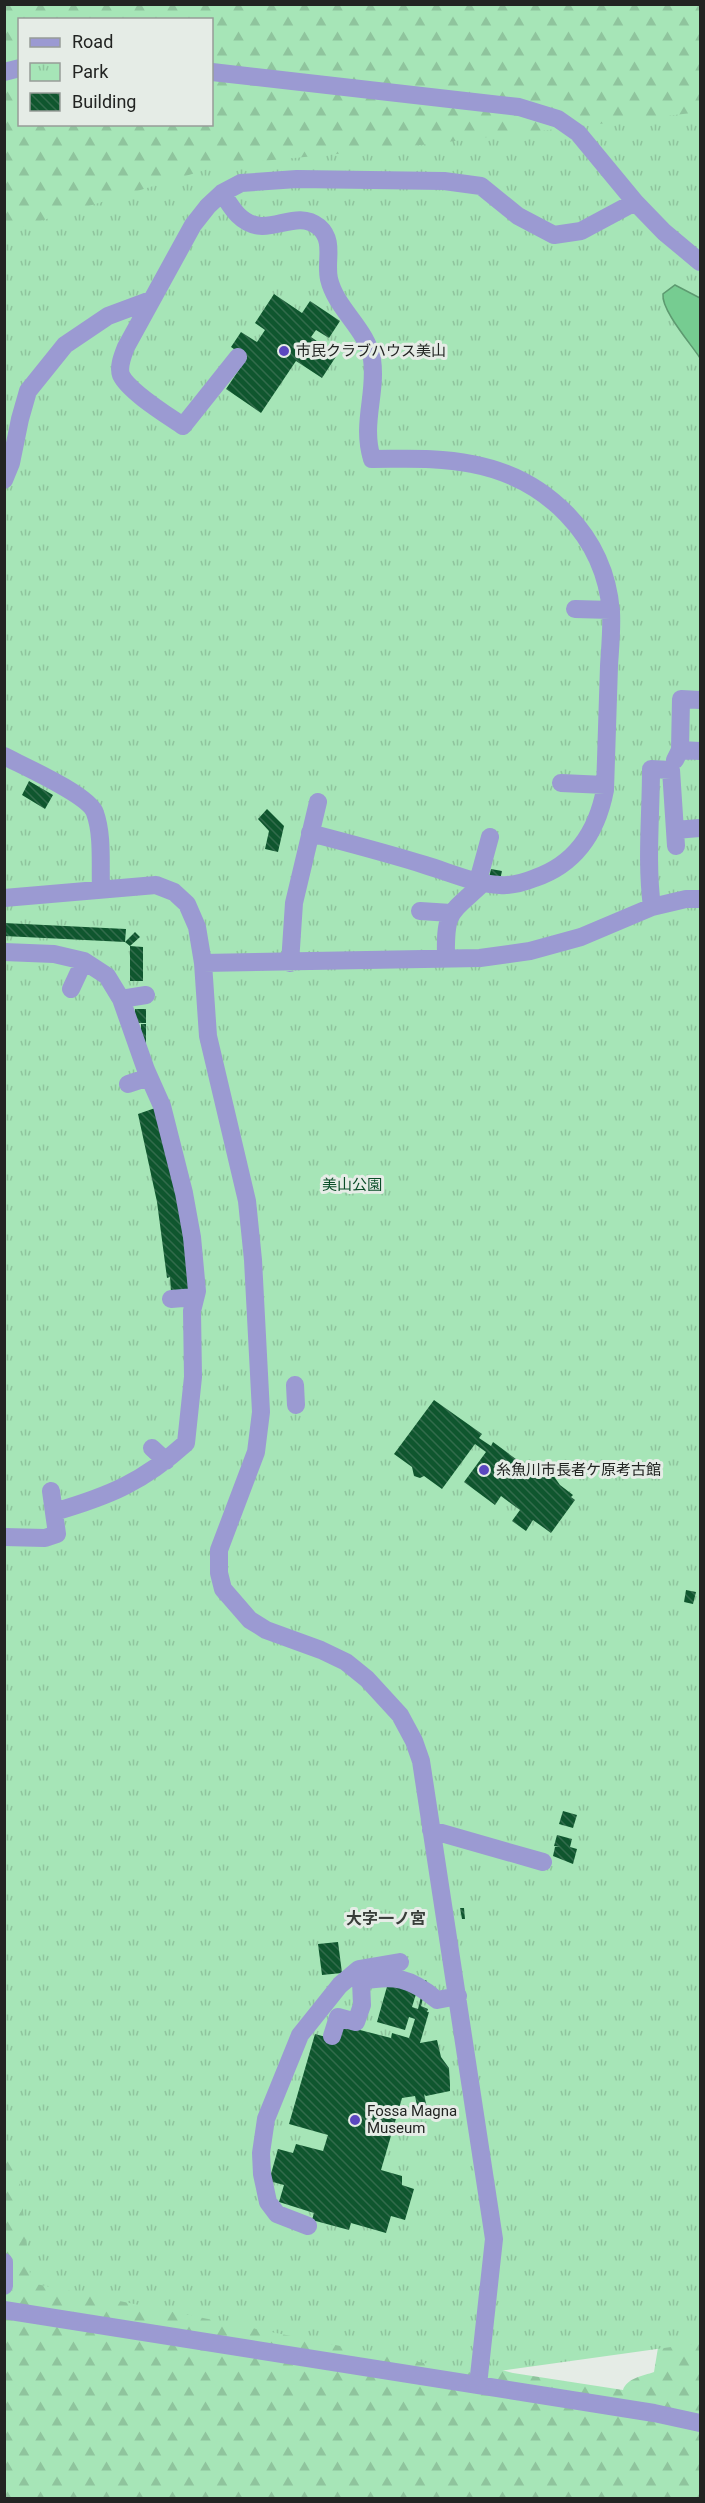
<svg xmlns="http://www.w3.org/2000/svg" width="705" height="2503" viewBox="0 0 705 2503" font-family="Roboto,'Noto Sans JP',sans-serif">
	<style>
		.forest { fill: url(#forest-firs); fill-rule: evenodd }
		.park { fill: url(#park-tufts) }
		.water { fill: #76cc91; stroke: #5d9a70; stroke-width: 1.5 }
		.building { fill: url(#building-back-hatch) }
		.lines { fill: none; stroke-linecap: round; stroke-linejoin: round }
		.minor { stroke: #9b9ad2; stroke-width: 18 }
		.poi-dot { fill: #5b47bf; stroke: #e5ece6; stroke-width: 2 }
		.labels { text-anchor: middle; dominant-baseline: central; stroke-width: 6; stroke-linejoin: round; paint-order: stroke }
		.poi-label { font-size: 15px; fill: #222422; stroke: #e5ece6; text-anchor: start }
		.park-label { font-size: 15px; fill: #0a4d28; stroke: #e5ece6 }
		.neighbourhood-label { font-size: 16px; font-weight: bold; fill: #393e3a; stroke: #e5ece6 }
	</style>
	<defs>
		<pattern id="forest-firs" width="22" height="20" patternUnits="userSpaceOnUse" patternTransform="scale(1.5)"><rect width="22" height="20" fill="#a6e5b7"/><path d="M5 1l3.5 6h-7zM16 11l3.5 6h-7z" fill="#8fc49d"/></pattern>
		<pattern id="park-tufts" width="24" height="20" patternUnits="userSpaceOnUse" patternTransform="scale(1.5)"><rect width="24" height="20" fill="#a6e5b7"/><path d="M3 7l-1-3M5 7V3M7 7l1-3M15 17l-1-3M17 17v-4M19 17l1-3" fill="none" stroke="#8fc49d"/></pattern>
		<pattern id="building-back-hatch" width="6" height="6" patternUnits="userSpaceOnUse" patternTransform="scale(1.5)"><rect width="6" height="6" fill="#0f562e"/><path d="M-1 5l2 2M0 0l6 6M5-1l2 2" fill="none" stroke="#326b4b"/></pattern>
	</defs>
	<rect width="100%" height="100%" fill="#e5ece6"/>
	<path class="forest" d="M 5,5 L 700,5 L 700,231 L 5,876 ZM 20,20 L 212,20 L 212,124 L 20,124 Z
		M 5,1546 L 465,2360 L 513,2373 L 623,2390 C 627,2378 643,2376 654,2372 L 675,2244 L 700,2111 L 700,2498 L 5,2498 Z"/>
	<path class="park" d="M 700,112 L 700,2343 L 478,2374 L 31,2283 L 19,2174 L 5,2138 L 5,232 L 221,165 L 379,150 Z"/>
	<path class="water" d="M 675,285 L 700,298 L 700,358 C 691,344 661,310 663,294 Z"/>
	<path class="building" d="M 274,294 L 302,313 L 310,301 L 340,321 L 329,338 L 316,330 L 311,337 L 337,355 L 322,378 L 296,361 L 261,413 L 226,389 L 247,358 L 231,347 L 241,332 L 257,342 L 265,330 L 255,323 Z
		M 29,781 L 53,795 L 45,809 L 22,795 Z
		M 267,809 L 284,826 L 278,852 L 265,849 L 269,831 L 258,819 Z
		M 491,869 L 502,871 L 500,880 L 489,878 Z
		M 4,923 L 126,929 L 125,942 L 4,936 Z
		M 135,932 L 140,937 L 130,946 L 125,942 Z
		M 130,946 L 143,947 L 143,981 L 130,981 Z
		M 135,1009 L 146,1009 L 146,1023 L 135,1023 Z
		M 141,1024 L 146,1024 L 146,1051 L 141,1051 Z
		M 158,1107 L 169,1148 L 192,1291 L 171,1292 L 170,1277 L 167,1278 L 157,1202 L 138,1114 Z
		M 434,1400 L 482,1434 L 479,1438 L 491,1446 L 493,1442 L 524,1465 L 525,1463 L 530,1466 L 531,1464 L 545,1474 L 553,1475 L 560,1485 L 573,1495 L 571,1497 L 575,1500 L 551,1533 L 533,1520 L 526,1531 L 512,1521 L 520,1510 L 501,1496 L 495,1505 L 464,1482 L 486,1452 L 475,1444 L 442,1489 L 424,1476 L 420,1478 L 414,1476 L 412,1467 L 394,1454 Z
		M 686,1590 L 696,1592 L 693,1604 L 684,1602 Z
		M 563,1811 L 577,1815 L 573,1828 L 559,1824 Z
		M 557,1835 L 572,1839 L 570,1847 L 577,1849 L 573,1864 L 553,1856 L 555,1847 L 560,1847 L 554,1846 Z
		M 460,1908 L 464,1908 L 465,1919 L 462,1919 Z
		M 338,1942 L 342,1973 L 322,1975 L 318,1944 Z
		M 425,1980 L 427,1981 L 421,2006 L 428,2009 L 427,2012 L 429,2012 L 420,2043 L 437,2040 L 441,2057 L 449,2068 L 450,2085 L 450,2091 L 426,2096 L 424,2094 L 428,2113 L 419,2115 L 415,2096 L 402,2098 L 381,2170 L 402,2176 L 402,2185 L 414,2189 L 405,2220 L 391,2216 L 386,2233 L 351,2223 L 349,2230 L 312,2220 L 314,2213 L 279,2202 L 284,2185 L 269,2181 L 278,2149 L 293,2153 L 296,2144 L 323,2151 L 328,2135 L 289,2124 L 315,2034 L 333,2039 L 339,2018 L 362,2025 L 360,2030 L 391,2038 L 392,2033 L 409,2038 L 415,2019 L 409,2017 L 405,2030 L 377,2022 L 388,1983 L 416,1994 L 412,2007 L 418,2009 Z"/>
	<g class="lines">
		<path class="minor" d="M 4,72 L 20,68
			M 212,72 L 519,107 L 558,119 L 578,133 L 635,202 L 664,232 L 700,262
			M 222,193 C 227,200 232,209 238,215 C 266,243 293,206 319,227 C 335,241 325,261 329,279 C 336,309 367,329 372,359 C 377,394 361,423 372,459 C 405,459 439,457 472,464 C 546,478 605,535 611,612 C 612,630 610,649 609,666 C 608,708 606,749 605,790 C 597,831 576,864 535,878 C 525,882 511,886 500,885 C 475,884 449,872 425,865 C 387,853 348,843 310,833
			M 238,357 L 183,426 C 167,415 129,392 121,375 C 118,366 123,355 126,347 L 193,225 L 208,206 L 222,193 L 241,183 L 297,179 L 444,181 L 481,186 L 518,216 L 554,235 L 581,231 L 635,202
			M 4,480 L 11,463 L 20,419 L 28,391 L 65,345 L 108,316 L 151,300
			M 575,609 L 611,610
			M 680,750 L 681,699 L 700,700
			M 4,756 C 23,766 89,795 95,813 C 103,835 100,865 101,888
			M 675,760 L 680,750 L 700,751
			M 561,783 L 605,785
			M 675,830 L 700,828
			M 478,881 L 490,837
			M 4,898 L 156,885 L 174,892 L 187,904 L 197,927 L 203,963 L 208,1036 L 247,1201 L 253,1260 L 261,1412 L 256,1452 L 219,1550 L 219,1573 L 223,1589 L 250,1620 L 266,1630 L 321,1650 L 346,1662 L 367,1679 L 400,1715 L 414,1741 L 421,1761 L 494,2239 L 478,2385
			M 652,907 C 646,861 651,816 651,769 L 671,770 L 676,846
			M 420,911 L 451,913
			M 4,952 L 54,954 L 84,961 L 107,976 L 121,999 L 146,1070 L 162,1106 L 184,1193 L 192,1237 L 197,1291 L 192,1311 L 193,1377 L 186,1443 C 143,1482 109,1496 54,1512
			M 446,959 C 445,910 449,915 483,883
			M 203,963 L 480,958 L 530,951 L 581,937 L 652,907 L 686,899 L 700,899
			M 290,963 L 294,903 L 318,802
			M 71,989 L 84,961
			M 121,999 L 146,995
			M 128,1084 L 149,1077
			M 171,1299 L 195,1297
			M 295,1385 L 296,1405
			M 152,1448 L 166,1461
			M 4,1537 L 45,1538 L 57,1534 L 51,1491
			M 431,1830 L 543,1862
			M 332,2036 L 338,2017 L 356,2022 L 362,2005 L 361,1981 C 394,1975 410,1977 437,2000 L 458,1996
			M 308,2226 L 277,2214 L 268,2202 L 262,2174 L 261,2153 L 266,2119 L 300,2035 L 340,1985 L 359,1969 L 400,1962
			M 4,2262 L 4,2286
			M 4,2310 L 654,2413 L 700,2423"/>
	</g>
	<g class="poi-dot">
		<circle cx="284" cy="351" r="6"/>
		<circle cx="484" cy="1470" r="6"/>
		<circle cx="355" cy="2120" r="6"/>
	</g>
	<g class="labels">
		<g class="poi-label">
			<text x="296" y="351">市民クラブハウス美山</text>
			<text x="496" y="1470">糸魚川市長者ケ原考古館</text>
			<text x="367" y="2111">Fossa Magna<tspan x="367" dy="17">Museum</tspan></text>
		</g>
		<g class="park-label">
			<text x="352" y="1185">美山公園</text>
		</g>
		<g class="neighbourhood-label">
			<text x="386" y="1918">大字一ノ宮</text>
		</g>
	</g>
	<rect width="705" height="2503" fill="none" stroke="#222422" stroke-width="12"/>
	<rect x="18" y="18" width="195" height="108" fill="#e5ece6" stroke="#979c98" stroke-width="1.5"/>
	<rect x="30" y="38" width="30" height="9" fill="#9b9ad2" stroke="#979c98" stroke-width="1.5"/>
	<text x="72" y="48" font-size="18" fill="#222422">Road</text>
	<rect x="30" y="63" width="30" height="18" fill="url(#park-tufts)" stroke="#979c98" stroke-width="1.5"/>
	<text x="72" y="78" font-size="18" fill="#222422">Park</text>
	<rect x="30" y="93" width="30" height="18" fill="url(#building-back-hatch)" stroke="#979c98" stroke-width="1.5"/>
	<text x="72" y="108" font-size="18" fill="#222422">Building</text>
</svg>
